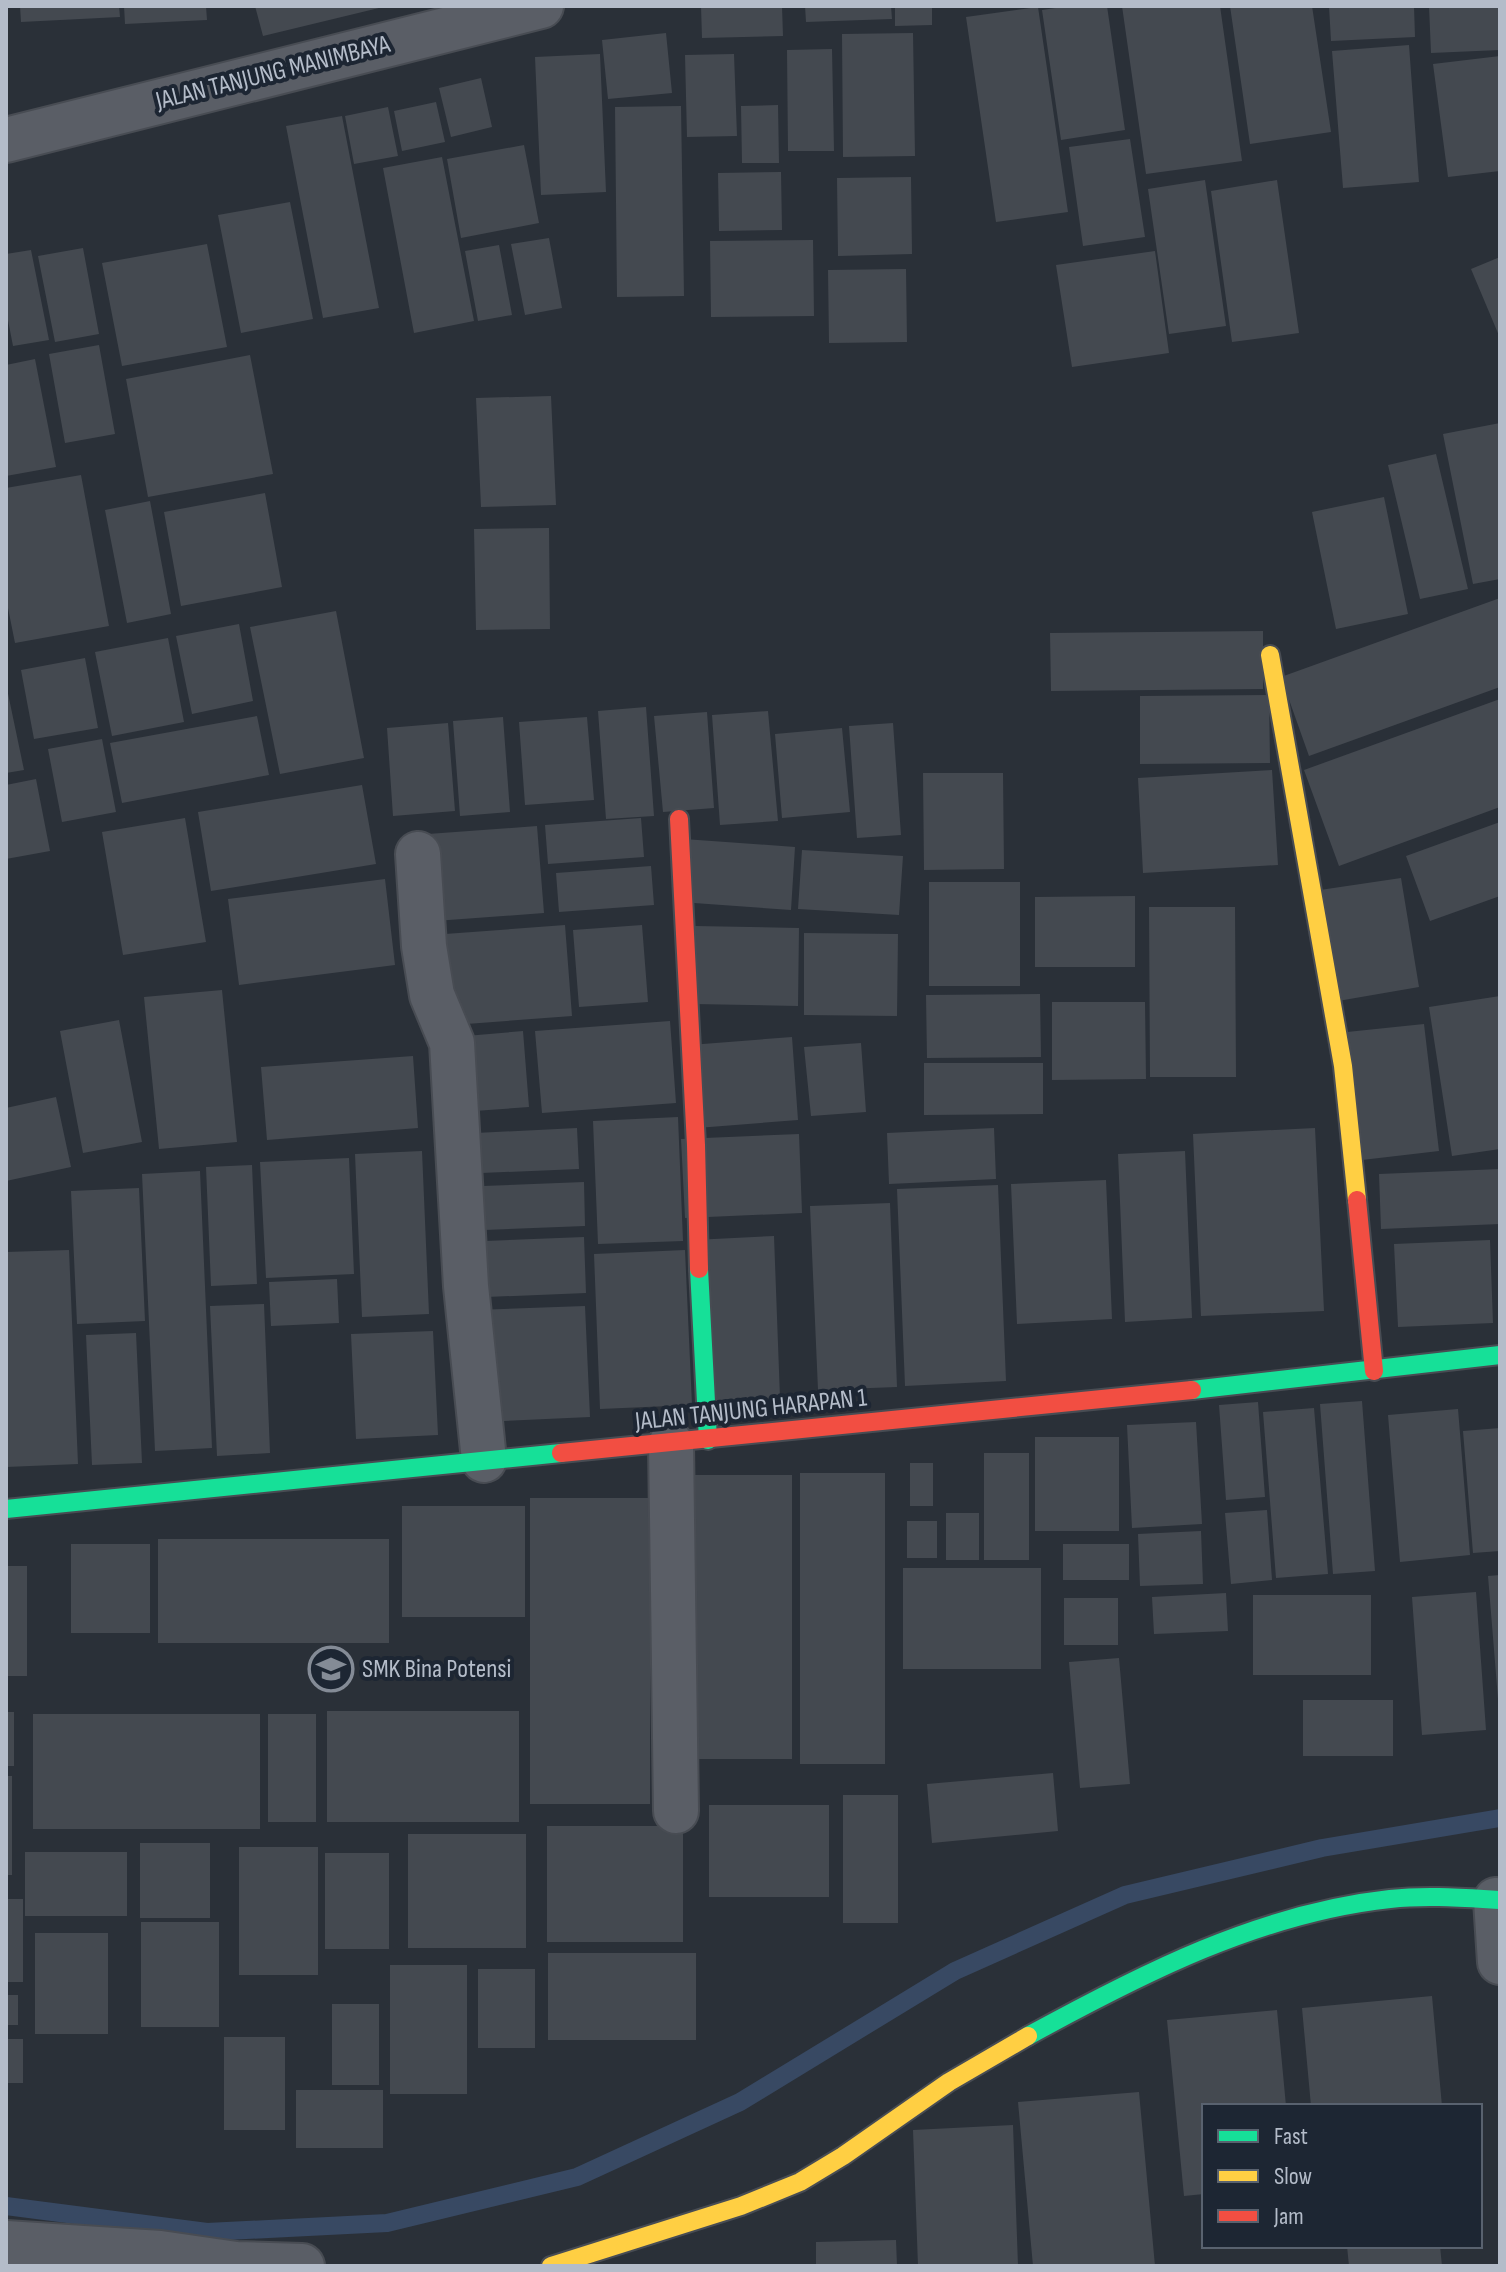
<svg xmlns="http://www.w3.org/2000/svg" width="1506" height="2272" viewBox="0 0 1506 2272" font-family="'Sofia Sans Condensed',sans-serif">
	<style>
		.lines { fill: none; stroke-linecap: round; stroke-linejoin: round }
		.stream { stroke: #384963; stroke-width: 18 }
		.building { fill: #444950 }
		.street-casing { stroke: #484c53; stroke-width: 48 }
		.fast-casing { stroke: #484c53; stroke-width: 22 }
		.slow-casing { stroke: #484c53; stroke-width: 22 }
		.jam-casing { stroke: #484c53; stroke-width: 22 }
		.street { stroke: #5a5e66; stroke-width: 44 }
		.fast { stroke: #16e098; stroke-width: 18 }
		.slow { stroke: #ffcf43; stroke-width: 18 }
		.jam { stroke: #f24e42; stroke-width: 18 }
		.labels { text-anchor: middle; dominant-baseline: central; stroke-width: 8; stroke-linejoin: round; paint-order: stroke }
		.street-label { font-size: 26px; fill: #b4bcc9; stroke: #1d2633 }
		.poi-label { font-size: 26px; fill: #b4bcc9; stroke: #1d2633; text-anchor: start }
	</style>
	<rect width="100%" height="100%" fill="#2a3038"/>
	<g class="lines">
		<path class="stream" d="M 6,2206 L 207,2232 L 387,2223 L 577,2177 L 740,2102 L 955,1971 L 1125,1895 L 1322,1848 L 1500,1818"/>
	</g>
	<path class="building" d="M 20,6 L 119,6 L 120,17 L 21,22 Z
		M 124,6 L 206,6 L 207,20 L 125,24 Z
		M 255,6 L 383,6 L 383,7 L 263,36 Z
		M 701,6 L 782,6 L 783,36 L 702,38 Z
		M 805,6 L 891,6 L 892,19 L 806,22 Z
		M 895,6 L 932,6 L 932,25 L 895,26 Z
		M 1069,6 L 1107,6 L 1125,130 L 1061,140 L 1042,10 Z
		M 1122,6 L 1220,6 L 1242,161 L 1146,174 Z
		M 1230,6 L 1312,6 L 1331,132 L 1250,144 Z
		M 1329,6 L 1414,6 L 1415,37 L 1331,41 Z
		M 1429,6 L 1500,6 L 1500,50 L 1431,53 Z
		M 1038,7 L 1068,212 L 996,222 L 966,17 Z
		M 666,33 L 672,93 L 608,99 L 602,40 Z
		M 913,33 L 915,156 L 843,157 L 842,34 Z
		M 1409,45 L 1419,182 L 1343,188 L 1332,51 Z
		M 832,49 L 834,151 L 788,151 L 787,50 Z
		M 600,54 L 606,192 L 541,195 L 535,57 Z
		M 734,54 L 737,136 L 687,137 L 685,55 Z
		M 1500,56 L 1500,171 L 1448,177 L 1433,64 Z
		M 481,78 L 492,127 L 451,137 L 439,88 Z
		M 436,102 L 445,142 L 402,151 L 394,111 Z
		M 778,105 L 779,163 L 742,163 L 741,106 Z
		M 681,106 L 684,296 L 617,297 L 615,107 Z
		M 388,107 L 398,156 L 354,164 L 345,116 Z
		M 342,116 L 379,308 L 323,318 L 286,126 Z
		M 1130,139 L 1145,237 L 1083,246 L 1069,147 Z
		M 524,145 L 539,223 L 461,238 L 447,159 Z
		M 442,157 L 474,321 L 414,333 L 383,168 Z
		M 781,172 L 782,230 L 719,231 L 718,173 Z
		M 911,177 L 912,254 L 838,256 L 837,178 Z
		M 1205,180 L 1226,326 L 1169,334 L 1148,189 Z
		M 1277,180 L 1299,333 L 1232,342 L 1211,191 Z
		M 290,202 L 313,319 L 241,333 L 218,215 Z
		M 549,238 L 562,308 L 525,315 L 511,244 Z
		M 813,240 L 814,316 L 711,317 L 710,241 Z
		M 207,244 L 227,347 L 122,366 L 102,263 Z
		M 499,245 L 512,315 L 478,321 L 465,251 Z
		M 83,248 L 99,334 L 55,342 L 38,256 Z
		M 31,250 L 49,340 L 13,346 L 6,310 L 6,254 Z
		M 1155,251 L 1169,353 L 1072,367 L 1056,265 Z
		M 1500,257 L 1500,338 L 1471,269 Z
		M 906,269 L 907,342 L 829,343 L 828,270 Z
		M 99,345 L 115,434 L 65,443 L 49,354 Z
		M 250,355 L 273,474 L 148,497 L 126,379 Z
		M 35,359 L 56,467 L 6,476 L 6,365 Z
		M 551,396 L 556,505 L 481,507 L 476,398 Z
		M 1500,423 L 1500,579 L 1473,584 L 1443,434 Z
		M 1436,454 L 1468,589 L 1420,599 L 1388,465 Z
		M 81,475 L 109,626 L 15,643 L 6,598 L 6,488 Z
		M 265,493 L 282,587 L 181,606 L 164,512 Z
		M 1384,497 L 1408,614 L 1336,629 L 1312,512 Z
		M 150,501 L 171,614 L 127,623 L 105,510 Z
		M 549,528 L 550,629 L 476,630 L 474,529 Z
		M 1500,598 L 1500,687 L 1309,756 L 1281,677 Z
		M 336,611 L 364,758 L 280,774 L 250,627 Z
		M 239,624 L 253,701 L 192,714 L 176,636 Z
		M 1263,631 L 1263,689 L 1051,691 L 1050,633 Z
		M 168,638 L 184,722 L 112,736 L 95,652 Z
		M 85,658 L 98,728 L 34,739 L 21,670 Z
		M 6,684 L 24,770 L 6,773 Z
		M 1269,695 L 1270,763 L 1140,764 L 1140,696 Z
		M 1500,699 L 1500,807 L 1339,866 L 1304,770 Z
		M 646,707 L 654,816 L 606,819 L 598,711 Z
		M 768,711 L 778,821 L 720,825 L 712,715 Z
		M 707,712 L 714,808 L 663,812 L 654,716 Z
		M 257,716 L 269,775 L 122,803 L 110,743 Z
		M 503,717 L 510,812 L 460,816 L 453,721 Z
		M 587,717 L 594,800 L 525,805 L 519,722 Z
		M 448,723 L 455,811 L 393,816 L 387,728 Z
		M 893,723 L 901,835 L 857,838 L 849,726 Z
		M 842,728 L 850,812 L 782,818 L 775,734 Z
		M 102,739 L 116,812 L 62,822 L 48,749 Z
		M 1272,770 L 1278,865 L 1143,873 L 1138,778 Z
		M 923,773 L 1003,773 L 1004,869 L 924,870 Z
		M 36,779 L 50,851 L 6,859 L 6,785 Z
		M 362,785 L 376,864 L 211,891 L 198,812 Z
		M 185,818 L 206,942 L 123,955 L 102,832 Z
		M 641,818 L 644,857 L 548,864 L 545,825 Z
		M 1500,822 L 1500,896 L 1430,921 L 1406,856 Z
		M 537,826 L 544,913 L 435,921 L 428,834 Z
		M 684,839 L 795,847 L 791,910 L 680,902 Z
		M 802,850 L 903,856 L 899,915 L 798,909 Z
		M 651,866 L 654,905 L 559,912 L 556,873 Z
		M 1401,878 L 1419,987 L 1338,1001 L 1320,890 Z
		M 385,879 L 395,965 L 239,985 L 228,899 Z
		M 929,882 L 1020,882 L 1020,986 L 929,986 Z
		M 1135,896 L 1135,967 L 1035,967 L 1035,897 Z
		M 1149,907 L 1235,907 L 1236,1077 L 1150,1077 Z
		M 565,925 L 572,1016 L 453,1025 L 445,934 Z
		M 642,925 L 648,1002 L 579,1007 L 573,930 Z
		M 695,926 L 799,928 L 798,1006 L 693,1004 Z
		M 804,933 L 898,934 L 897,1016 L 804,1015 Z
		M 222,990 L 237,1142 L 159,1149 L 144,997 Z
		M 1040,994 L 1041,1057 L 927,1058 L 926,995 Z
		M 1500,996 L 1500,1149 L 1452,1156 L 1429,1007 Z
		M 1052,1002 L 1145,1002 L 1146,1079 L 1052,1080 Z
		M 119,1020 L 142,1142 L 83,1153 L 60,1031 Z
		M 670,1021 L 676,1103 L 542,1113 L 535,1031 Z
		M 1424,1024 L 1439,1151 L 1362,1160 L 1347,1032 Z
		M 523,1031 L 529,1107 L 460,1112 L 454,1037 Z
		M 792,1037 L 798,1120 L 697,1128 L 690,1045 Z
		M 861,1043 L 866,1112 L 811,1116 L 804,1047 Z
		M 413,1056 L 418,1128 L 267,1140 L 261,1067 Z
		M 924,1063 L 1043,1063 L 1043,1114 L 924,1115 Z
		M 56,1097 L 71,1167 L 6,1181 L 6,1108 Z
		M 678,1117 L 683,1241 L 598,1244 L 593,1121 Z
		M 577,1128 L 579,1169 L 458,1174 L 456,1134 Z
		M 994,1128 L 996,1179 L 889,1184 L 887,1133 Z
		M 1315,1128 L 1324,1311 L 1201,1316 L 1193,1134 Z
		M 799,1134 L 802,1213 L 685,1218 L 681,1139 Z
		M 422,1151 L 429,1314 L 362,1317 L 355,1154 Z
		M 1185,1151 L 1192,1318 L 1125,1322 L 1118,1154 Z
		M 349,1158 L 354,1274 L 266,1278 L 260,1162 Z
		M 252,1165 L 257,1284 L 211,1286 L 206,1167 Z
		M 1500,1169 L 1500,1224 L 1381,1229 L 1379,1174 Z
		M 200,1171 L 212,1448 L 155,1451 L 142,1174 Z
		M 1106,1180 L 1112,1319 L 1017,1324 L 1011,1184 Z
		M 584,1182 L 585,1226 L 458,1231 L 456,1187 Z
		M 998,1185 L 1006,1381 L 905,1386 L 897,1189 Z
		M 139,1188 L 145,1321 L 77,1324 L 71,1191 Z
		M 890,1203 L 897,1387 L 818,1390 L 810,1206 Z
		M 774,1236 L 780,1398 L 702,1401 L 694,1240 Z
		M 584,1237 L 586,1293 L 463,1298 L 461,1242 Z
		M 1490,1240 L 1493,1323 L 1398,1327 L 1394,1244 Z
		M 69,1250 L 78,1464 L 6,1467 L 6,1252 Z
		M 685,1250 L 692,1405 L 600,1409 L 594,1254 Z
		M 337,1279 L 339,1323 L 271,1326 L 269,1282 Z
		M 264,1304 L 270,1453 L 217,1456 L 210,1306 Z
		M 585,1306 L 590,1417 L 482,1422 L 476,1310 Z
		M 433,1331 L 438,1435 L 356,1439 L 351,1334 Z
		M 136,1333 L 142,1463 L 92,1465 L 86,1335 Z
		M 1362,1401 L 1375,1571 L 1333,1574 L 1320,1404 Z
		M 1258,1402 L 1265,1497 L 1226,1500 L 1219,1405 Z
		M 1314,1408 L 1328,1574 L 1276,1578 L 1263,1412 Z
		M 1458,1409 L 1470,1555 L 1400,1562 L 1388,1415 Z
		M 1196,1422 L 1202,1524 L 1132,1528 L 1127,1425 Z
		M 1500,1428 L 1500,1551 L 1473,1553 L 1463,1431 Z
		M 1035,1437 L 1119,1437 L 1119,1531 L 1035,1531 Z
		M 984,1453 L 1029,1453 L 1029,1560 L 984,1560 Z
		M 910,1463 L 933,1463 L 933,1506 L 910,1506 Z
		M 800,1473 L 885,1473 L 885,1764 L 800,1764 Z
		M 694,1475 L 792,1475 L 792,1759 L 694,1759 Z
		M 530,1498 L 650,1498 L 650,1804 L 530,1804 Z
		M 402,1506 L 525,1506 L 525,1617 L 402,1617 Z
		M 1267,1510 L 1272,1580 L 1231,1584 L 1225,1513 Z
		M 946,1513 L 979,1513 L 979,1560 L 946,1560 Z
		M 907,1521 L 937,1521 L 937,1558 L 907,1558 Z
		M 1201,1531 L 1203,1584 L 1140,1586 L 1138,1534 Z
		M 158,1539 L 389,1539 L 389,1643 L 158,1643 Z
		M 71,1544 L 150,1544 L 150,1633 L 71,1633 Z
		M 1063,1544 L 1129,1544 L 1129,1580 L 1063,1580 Z
		M 6,1566 L 27,1566 L 27,1676 L 6,1676 Z
		M 903,1568 L 1041,1568 L 1041,1669 L 903,1669 Z
		M 1500,1575 L 1500,1699 L 1498,1699 L 1488,1576 Z
		M 1476,1592 L 1486,1730 L 1422,1735 L 1412,1597 Z
		M 1226,1593 L 1228,1631 L 1154,1634 L 1152,1597 Z
		M 1253,1595 L 1371,1595 L 1371,1675 L 1253,1675 Z
		M 1064,1598 L 1118,1598 L 1118,1645 L 1064,1645 Z
		M 1119,1658 L 1130,1784 L 1080,1788 L 1069,1662 Z
		M 1303,1700 L 1393,1700 L 1393,1756 L 1303,1756 Z
		M 327,1711 L 519,1711 L 519,1822 L 327,1822 Z
		M 6,1712 L 14,1712 L 14,1766 L 6,1766 Z
		M 33,1714 L 260,1714 L 260,1829 L 33,1829 Z
		M 268,1714 L 316,1714 L 316,1822 L 268,1822 Z
		M 1053,1773 L 1058,1831 L 932,1843 L 927,1784 Z
		M 6,1776 L 12,1776 L 12,1875 L 6,1875 Z
		M 843,1795 L 898,1795 L 898,1923 L 843,1923 Z
		M 709,1805 L 829,1805 L 829,1897 L 709,1897 Z
		M 547,1826 L 683,1826 L 683,1942 L 547,1942 Z
		M 408,1834 L 526,1834 L 526,1948 L 408,1948 Z
		M 140,1843 L 210,1843 L 210,1918 L 140,1918 Z
		M 239,1847 L 318,1847 L 318,1975 L 239,1975 Z
		M 25,1852 L 127,1852 L 127,1916 L 25,1916 Z
		M 325,1853 L 389,1853 L 389,1949 L 325,1949 Z
		M 6,1899 L 23,1899 L 23,1982 L 6,1982 Z
		M 141,1922 L 219,1922 L 219,2027 L 141,2027 Z
		M 35,1933 L 108,1933 L 108,2034 L 35,2034 Z
		M 548,1953 L 696,1953 L 696,2040 L 548,2040 Z
		M 390,1965 L 467,1965 L 467,2094 L 390,2094 Z
		M 478,1969 L 535,1969 L 535,2048 L 478,2048 Z
		M 6,1995 L 18,1995 L 18,2025 L 6,2025 Z
		M 1432,1996 L 1442,2106 L 1311,2106 L 1302,2008 Z
		M 332,2004 L 379,2004 L 379,2085 L 332,2085 Z
		M 1277,2010 L 1286,2106 L 1204,2106 L 1204,2194 L 1184,2196 L 1167,2020 Z
		M 224,2037 L 285,2037 L 285,2130 L 224,2130 Z
		M 6,2039 L 23,2039 L 23,2083 L 6,2083 Z
		M 296,2090 L 383,2090 L 383,2148 L 296,2148 Z
		M 1139,2092 L 1155,2266 L 1033,2266 L 1018,2102 Z
		M 1013,2125 L 1018,2266 L 918,2266 L 913,2130 Z
		M 896,2240 L 897,2266 L 816,2266 L 816,2242 Z
		M 1347,2246 L 1440,2246 L 1442,2266 L 1349,2266 Z"/>
	<g class="lines">
		<g class="street-casing">
			<path id="street" d="M 6,140 L 541,6
				M 418,854 L 424,946 L 432,995 L 452,1043 L 466,1286 L 484,1460
				M 671,1444 L 676,1811
				M 1496,1900 L 1500,1962
				M 6,2243 L 160,2253 L 236,2264 L 302,2266"/>
		</g>
		<g class="fast-casing">
			<path id="fast" d="M 699,1269 L 708,1440
				M 1192,1390 L 1500,1355
				M 6,1509 L 561,1453
				M 1028,2036 C 1141,1974 1260,1913 1390,1899 C 1427,1895 1464,1898 1500,1900"/>
		</g>
		<g class="slow-casing">
			<path id="slow" d="M 1270,655 L 1343,1066 L 1357,1200
				M 551,2266 L 741,2206 L 800,2182 L 843,2156 L 949,2082 L 1028,2036"/>
		</g>
		<g class="jam-casing">
			<path id="jam" d="M 679,819 L 696,1145 L 699,1269
				M 1357,1200 L 1374,1371
				M 561,1453 L 1192,1390"/>
		</g>
		<use href="#street" class="street"/>
		<use href="#fast" class="fast"/>
		<use href="#slow" class="slow"/>
		<use href="#jam" class="jam"/>
	</g>
	<defs>
		<g id="school-ring" transform="scale(2.3)"><circle r="9.5" fill="#1d2633" stroke="#848b96" stroke-width="1.5"/><path d="M0-5L7-2L0 1L-7-2ZM-4 1L0 2.5L4 1V4Q0 6-4 4Z" fill="#848b96"/></g>
	</defs>
	<g fill-rule="evenodd">
		<use href="#school-ring" x="331" y="1669"/>
	</g>
	<g class="labels">
		<g class="street-label">
			<text transform="translate(273 73) rotate(-14)">JALAN TANJUNG MANIMBAYA</text>
			<text transform="translate(751 1410) rotate(-6)">JALAN TANJUNG HARAPAN 1</text>
		</g>
		<g class="poi-label">
			<text x="362" y="1669">SMK Bina Potensi</text>
		</g>
	</g>
	<rect width="1506" height="2272" fill="none" stroke="#b4bcc9" stroke-width="16"/>
	<rect x="1202" y="2104" width="280" height="144" fill="#1d2633" stroke="#59626f" stroke-width="2"/>
	<rect x="1218" y="2130" width="40" height="12" fill="#16e098" stroke="#59626f" stroke-width="2"/>
	<text x="1274" y="2144" font-size="24" fill="#b4bcc9">Fast</text>
	<rect x="1218" y="2170" width="40" height="12" fill="#ffcf43" stroke="#59626f" stroke-width="2"/>
	<text x="1274" y="2184" font-size="24" fill="#b4bcc9">Slow</text>
	<rect x="1218" y="2210" width="40" height="12" fill="#f24e42" stroke="#59626f" stroke-width="2"/>
	<text x="1274" y="2224" font-size="24" fill="#b4bcc9">Jam</text>
</svg>
